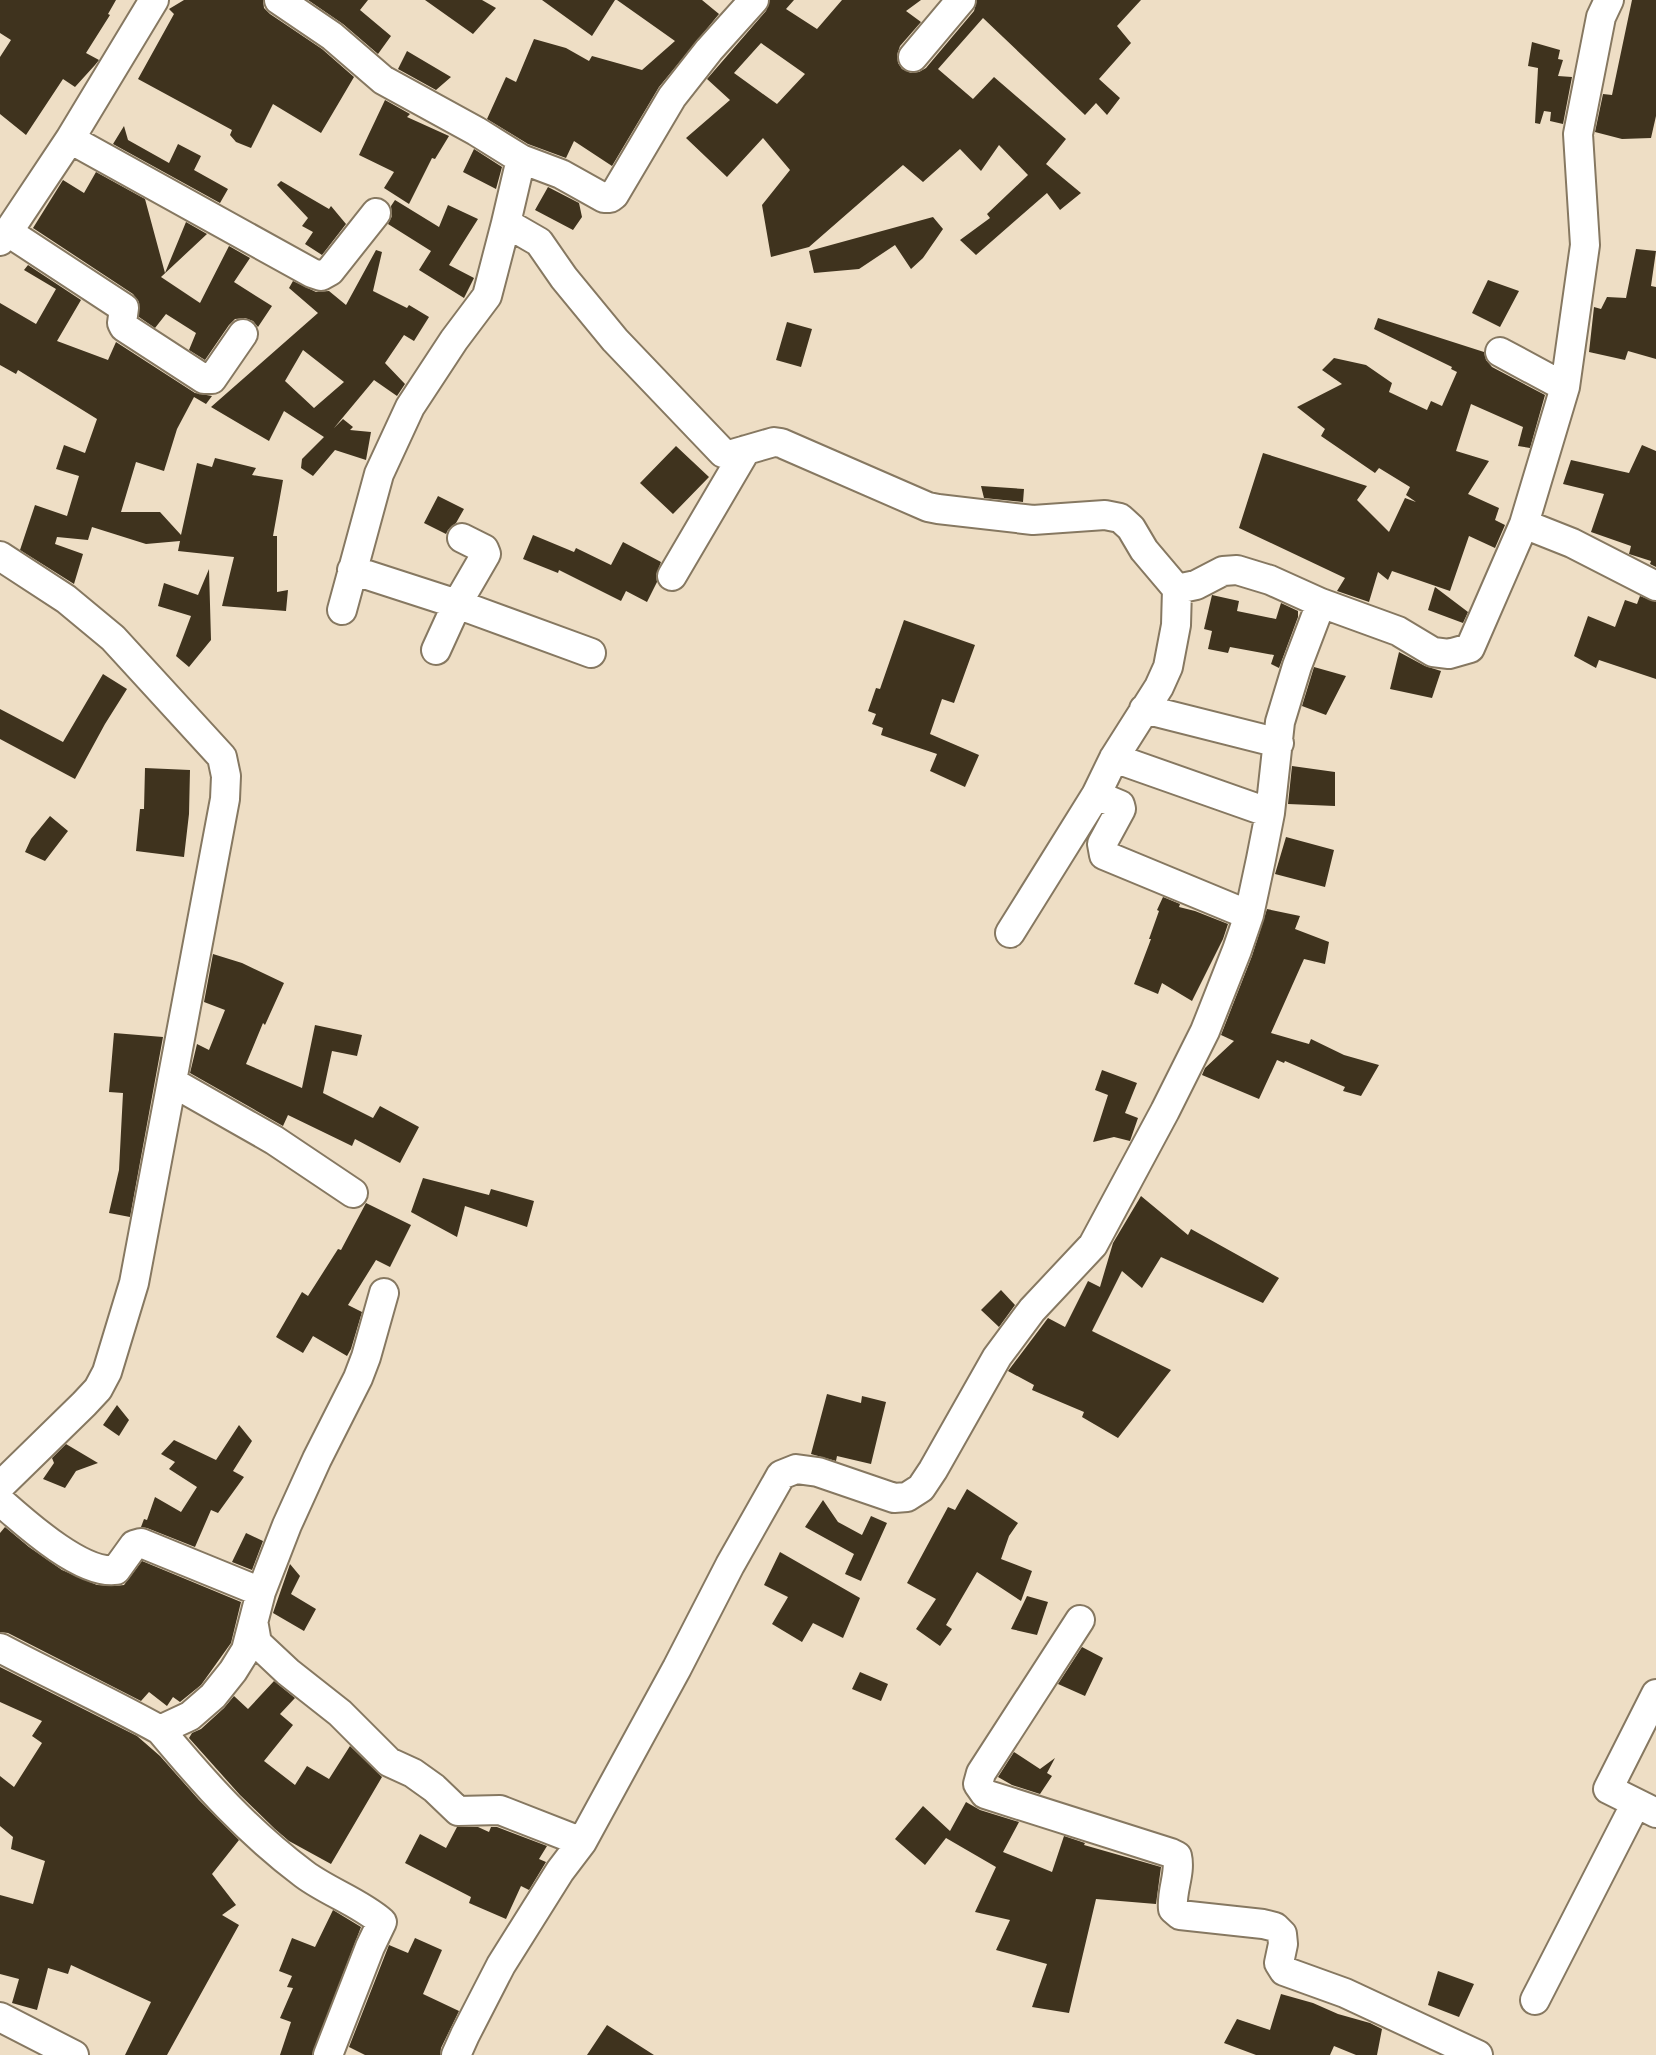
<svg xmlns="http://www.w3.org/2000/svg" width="1656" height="2055" viewBox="0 0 1656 2055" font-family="Poppins,sans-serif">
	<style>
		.building { fill: #3f331e; fill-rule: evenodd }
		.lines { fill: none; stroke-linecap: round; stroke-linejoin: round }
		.minor-casing { stroke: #867861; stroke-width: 32 }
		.minor { stroke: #fff; stroke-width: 28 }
	</style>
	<rect width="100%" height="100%" fill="#eedec5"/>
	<path class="building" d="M 0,0 L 116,0 L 108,14 L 110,15 L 86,53 L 99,60 L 95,65 L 75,87 L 63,79 L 26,135 L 0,114 L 0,57 L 11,40 L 0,33 Z
		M 184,0 L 263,0 L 264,8 L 270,14 L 322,49 L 354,77 L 321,133 L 273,104 L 251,148 L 236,142 L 230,135 L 232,130 L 138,79 L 174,14 L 169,9 Z
		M 308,0 L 368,0 L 360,10 L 391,36 L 378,54 L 343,24 Z
		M 425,0 L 482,0 L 496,8 L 473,34 Z
		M 542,0 L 615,0 L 592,36 Z
		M 617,0 L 702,0 L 719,14 L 659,87 L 612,166 L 574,141 L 566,158 L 528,144 L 487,119 L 506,77 L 516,82 L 534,39 L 566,48 L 589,61 L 592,56 L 642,70 L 675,41 Z
		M 770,0 L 794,0 L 786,9 L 817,29 L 842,0 L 921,0 L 906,11 L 921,22 L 900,46 L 897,55 L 898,63 L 902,69 L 911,73 L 919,72 L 926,68 L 974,11 L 977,0 L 1141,0 L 1117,26 L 1131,43 L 1099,79 L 1120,98 L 1107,115 L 1096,103 L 1085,115 L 983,18 L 938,69 L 973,99 L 994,77 L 1066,139 L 1046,164 L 1081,193 L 1060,210 L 1047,193 L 976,255 L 960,240 L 990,218 L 987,214 L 1028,175 L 999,145 L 981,171 L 960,149 L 923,182 L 903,165 L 809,247 L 771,257 L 762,205 L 790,170 L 763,138 L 727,177 L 686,138 L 730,100 L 707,79 L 766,11 ZM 761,43 L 805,74 L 777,104 L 734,73 Z
		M 1632,0 L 1656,0 L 1656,116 L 1651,138 L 1622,139 L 1595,132 L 1603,94 L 1612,95 Z
		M 1532,42 L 1560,50 L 1558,59 L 1563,60 L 1558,76 L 1572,77 L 1563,124 L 1550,121 L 1551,112 L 1544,111 L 1540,124 L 1535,123 L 1538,68 L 1528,66 Z
		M 407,51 L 451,77 L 436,90 L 398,69 Z
		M 385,100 L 410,114 L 407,117 L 449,136 L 435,159 L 432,158 L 409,204 L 384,188 L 394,172 L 359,155 Z
		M 124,126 L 128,140 L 169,163 L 178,144 L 201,156 L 194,170 L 228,189 L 220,203 L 113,144 Z
		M 474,149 L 502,167 L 496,189 L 463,172 Z
		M 96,172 L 145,199 L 165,273 L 186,222 L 207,234 L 161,277 L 200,303 L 229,246 L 250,258 L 234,282 L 272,306 L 258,327 L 253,321 L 245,318 L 235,319 L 229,325 L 205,360 L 189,350 L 196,333 L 166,314 L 155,328 L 139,317 L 139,302 L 133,294 L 33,228 L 63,180 L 84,193 Z
		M 281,181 L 329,209 L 331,206 L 346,224 L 322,255 L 305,244 L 313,232 L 302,226 L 308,218 L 277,185 Z
		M 548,187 L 579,203 L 582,217 L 573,230 L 535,210 Z
		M 395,200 L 439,227 L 448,205 L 478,219 L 449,265 L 474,278 L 464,298 L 419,270 L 431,251 L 388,224 L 392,216 L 391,206 Z
		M 933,217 L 943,229 L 923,258 L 911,269 L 895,245 L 859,269 L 814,273 L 809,251 Z
		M 1636,249 L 1656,251 L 1651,286 L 1656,287 L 1656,359 L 1628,351 L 1625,360 L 1589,352 L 1594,307 L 1601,309 L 1607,297 L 1626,298 Z
		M 376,250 L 382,252 L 373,291 L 407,308 L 409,305 L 429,317 L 414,341 L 404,335 L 385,363 L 405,384 L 397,396 L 374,380 L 334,428 L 343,419 L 353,427 L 350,430 L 371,432 L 366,460 L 335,450 L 313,476 L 301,468 L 302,459 L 324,437 L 284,411 L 269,441 L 211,407 L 318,313 L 289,288 L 293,281 L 316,292 L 329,291 L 346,305 ZM 303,350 L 344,382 L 314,408 L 285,381 Z
		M 28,265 L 81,300 L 57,341 L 108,360 L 116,342 L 195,393 L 212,396 L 206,404 L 194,397 L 177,429 L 164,471 L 136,462 L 121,512 L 160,512 L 181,535 L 197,463 L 212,467 L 215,458 L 256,468 L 252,475 L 283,480 L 273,536 L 277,536 L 277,592 L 288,590 L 286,611 L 222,606 L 234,557 L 178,551 L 180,541 L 146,544 L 92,527 L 88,540 L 57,537 L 55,544 L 83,554 L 74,584 L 20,550 L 35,505 L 67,516 L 79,476 L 56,469 L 64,445 L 85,453 L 97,419 L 18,370 L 16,374 L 0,365 L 0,303 L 36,324 L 56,289 L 24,270 Z
		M 1488,280 L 1519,291 L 1500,327 L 1472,313 Z
		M 1378,318 L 1484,352 L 1486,360 L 1492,367 L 1545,395 L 1530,448 L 1518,446 L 1523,427 L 1471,404 L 1456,451 L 1489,461 L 1468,494 L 1499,508 L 1495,520 L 1505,525 L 1495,548 L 1469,536 L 1450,591 L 1392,571 L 1388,580 L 1378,572 L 1369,602 L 1337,591 L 1345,578 L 1239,528 L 1263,453 L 1367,486 L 1357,500 L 1389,532 L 1405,498 L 1416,502 L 1406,495 L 1410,487 L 1379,468 L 1375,473 L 1321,436 L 1325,429 L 1297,407 L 1342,384 L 1322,370 L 1334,358 L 1366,365 L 1392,383 L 1389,392 L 1427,410 L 1431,401 L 1442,406 L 1457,372 L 1451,369 L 1452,367 L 1374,329 Z
		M 787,322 L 812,329 L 801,367 L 776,360 Z
		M 1642,445 L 1656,451 L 1656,567 L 1650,564 L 1651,561 L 1629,554 L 1631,546 L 1591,532 L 1604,494 L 1563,484 L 1571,460 L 1629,473 Z
		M 676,446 L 709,477 L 673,514 L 640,483 Z
		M 981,486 L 1024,489 L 1023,502 L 984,498 Z
		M 438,496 L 464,509 L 456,523 L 448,530 L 446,534 L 424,523 Z
		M 533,535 L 574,552 L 576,548 L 611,565 L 623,542 L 661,562 L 656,575 L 657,582 L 647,602 L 626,591 L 621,601 L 559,570 L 558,573 L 523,559 Z
		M 209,569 L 211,640 L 189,667 L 176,656 L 191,616 L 158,606 L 164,583 L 198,595 Z
		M 1435,587 L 1468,612 L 1463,623 L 1428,610 Z
		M 1212,595 L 1239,601 L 1237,611 L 1276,619 L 1281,603 L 1298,611 L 1298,617 L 1279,668 L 1271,664 L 1274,655 L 1230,647 L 1228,653 L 1208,649 L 1212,631 L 1204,629 Z
		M 1640,596 L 1656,602 L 1656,679 L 1599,660 L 1596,668 L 1574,656 L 1588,616 L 1615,627 L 1625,600 L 1637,604 Z
		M 904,620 L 975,645 L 954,703 L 942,699 L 930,734 L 979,755 L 965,787 L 930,771 L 937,754 L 881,735 L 883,728 L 872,724 L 876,714 L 868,711 L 876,688 L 880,689 Z
		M 1399,652 L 1425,666 L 1441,671 L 1432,698 L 1390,689 Z
		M 1314,667 L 1346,676 L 1326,715 L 1302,706 Z
		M 103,674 L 127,689 L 105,724 L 75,779 L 0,739 L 0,709 L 63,742 Z
		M 1292,766 L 1335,772 L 1335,806 L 1288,804 Z
		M 145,768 L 190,770 L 189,814 L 184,857 L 136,851 L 140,809 L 144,809 Z
		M 50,816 L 68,831 L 45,861 L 25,852 L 31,839 Z
		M 1286,837 L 1334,850 L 1325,887 L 1275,874 Z
		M 1163,897 L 1180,904 L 1179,907 L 1195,911 L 1228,924 L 1223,939 L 1192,1001 L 1162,983 L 1158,994 L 1134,984 L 1151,939 L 1149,939 L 1159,911 L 1157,910 Z
		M 1267,909 L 1300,916 L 1295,929 L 1329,942 L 1325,964 L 1304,959 L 1271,1033 L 1309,1044 L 1311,1039 L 1344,1055 L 1379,1065 L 1361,1096 L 1343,1091 L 1345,1087 L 1285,1061 L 1284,1063 L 1277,1060 L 1259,1099 L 1202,1075 L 1205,1068 L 1234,1041 L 1221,1035 L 1252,956 Z
		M 213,954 L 242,963 L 284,983 L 265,1025 L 263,1023 L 246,1064 L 302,1088 L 315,1025 L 362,1035 L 357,1056 L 332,1051 L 323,1093 L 373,1118 L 380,1106 L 419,1127 L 400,1163 L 355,1139 L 352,1146 L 288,1115 L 283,1126 L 190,1073 L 197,1044 L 209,1050 L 225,1010 L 204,1002 Z
		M 114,1033 L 163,1037 L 130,1217 L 109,1213 L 119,1170 L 123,1093 L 109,1092 Z
		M 1102,1070 L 1137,1083 L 1125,1113 L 1138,1118 L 1130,1141 L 1114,1137 L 1093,1142 L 1108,1095 L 1095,1090 Z
		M 423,1178 L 489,1195 L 491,1189 L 534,1201 L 527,1227 L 465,1206 L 457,1237 L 411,1212 Z
		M 1141,1196 L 1188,1235 L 1191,1229 L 1279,1278 L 1263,1303 L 1161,1257 L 1142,1288 L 1122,1271 L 1092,1331 L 1171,1370 L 1118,1438 L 1082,1417 L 1084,1412 L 1032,1390 L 1034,1385 L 1008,1371 L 1048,1318 L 1065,1327 L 1088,1281 L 1100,1287 L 1113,1243 Z
		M 366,1203 L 411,1225 L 390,1267 L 376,1260 L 348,1305 L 362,1312 L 351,1349 L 347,1356 L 313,1336 L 303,1353 L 276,1337 L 302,1292 L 308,1296 L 338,1249 L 341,1250 Z
		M 1001,1290 L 1015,1305 L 999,1327 L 981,1310 Z
		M 827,1394 L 861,1403 L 862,1396 L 886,1402 L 871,1464 L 837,1456 L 836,1461 L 811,1454 Z
		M 117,1405 L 129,1420 L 119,1436 L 103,1425 Z
		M 239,1425 L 252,1441 L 233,1471 L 244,1477 L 218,1513 L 211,1510 L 195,1547 L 147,1528 L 141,1527 L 144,1519 L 147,1520 L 155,1497 L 181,1512 L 197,1487 L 169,1469 L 175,1462 L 161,1454 L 174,1440 L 216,1460 Z
		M 66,1444 L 98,1463 L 76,1471 L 65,1488 L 43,1479 L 54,1463 L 52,1458 Z
		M 967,1489 L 1018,1523 L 1009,1536 L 1001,1559 L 1032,1571 L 1021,1601 L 977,1572 L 946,1625 L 952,1629 L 940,1646 L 916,1629 L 936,1599 L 907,1583 L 948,1507 L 955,1510 Z
		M 823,1500 L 838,1522 L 862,1535 L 871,1516 L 887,1523 L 861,1581 L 845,1574 L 854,1554 L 805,1527 Z
		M 5,1527 L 29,1547 L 62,1570 L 97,1585 L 115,1586 L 124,1585 L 142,1561 L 241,1602 L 231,1643 L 201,1685 L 180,1702 L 173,1697 L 167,1706 L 149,1692 L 141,1701 L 8,1633 L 0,1632 L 0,1533 Z
		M 246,1533 L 263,1541 L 252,1570 L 232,1562 Z
		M 780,1552 L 860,1598 L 843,1638 L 813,1623 L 802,1642 L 772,1624 L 788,1597 L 764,1585 Z
		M 290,1564 L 300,1576 L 291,1594 L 316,1609 L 304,1631 L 273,1613 Z
		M 1027,1596 L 1048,1602 L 1037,1635 L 1011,1629 Z
		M 1082,1647 L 1103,1658 L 1085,1696 L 1058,1684 Z
		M 0,1667 L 137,1736 L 160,1756 L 199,1800 L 239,1840 L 212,1874 L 236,1905 L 222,1915 L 239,1925 L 167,2055 L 125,2055 L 151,2002 L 71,1965 L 68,1974 L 48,1968 L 37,2010 L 12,2003 L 19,1979 L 0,1974 L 0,1895 L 33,1904 L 45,1861 L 11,1849 L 13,1837 L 0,1826 L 0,1776 L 14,1787 L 42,1743 L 32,1736 L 42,1721 L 0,1702 Z
		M 860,1672 L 888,1684 L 881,1701 L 852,1689 Z
		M 274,1681 L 295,1698 L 280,1714 L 293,1725 L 264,1761 L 295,1785 L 307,1766 L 329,1779 L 350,1746 L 382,1777 L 331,1864 L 289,1841 L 275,1829 L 240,1795 L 189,1738 L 192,1733 L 201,1729 L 224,1708 L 234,1696 L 248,1709 Z
		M 1014,1752 L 1040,1769 L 1055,1758 L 1047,1773 L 1052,1776 L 1040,1794 L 1012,1785 L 998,1777 Z
		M 966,1802 L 980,1810 L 1019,1822 L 1003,1852 L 1052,1872 L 1064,1836 L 1085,1843 L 1084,1845 L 1161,1867 L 1156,1904 L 1096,1899 L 1069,2013 L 1032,2007 L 1047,1964 L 996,1950 L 1010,1920 L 975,1912 L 996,1867 L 946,1838 L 925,1865 L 895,1839 L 923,1806 L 950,1831 Z
		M 457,1827 L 478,1827 L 489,1832 L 491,1827 L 497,1827 L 547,1846 L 539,1859 L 546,1862 L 529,1890 L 521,1886 L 506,1919 L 469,1903 L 471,1897 L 405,1863 L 420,1834 L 446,1848 Z
		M 333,1910 L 361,1927 L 312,2055 L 280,2055 L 291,2022 L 280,2018 L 293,1988 L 287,1987 L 292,1976 L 279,1971 L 292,1938 L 315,1947 Z
		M 415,1938 L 442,1950 L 423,1994 L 459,2011 L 441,2048 L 440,2055 L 365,2055 L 349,2047 L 389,1945 L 408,1953 Z
		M 1438,1971 L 1474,1984 L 1459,2017 L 1428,2005 Z
		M 1281,1994 L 1313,2003 L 1338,2014 L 1370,2023 L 1382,2029 L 1377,2055 L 1356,2055 L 1334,2046 L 1330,2055 L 1256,2055 L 1224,2043 L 1237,2019 L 1270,2030 Z
		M 607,2025 L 654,2055 L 587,2055 Z"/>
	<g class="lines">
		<g class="minor-casing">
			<path id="minor" d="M 279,0 L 332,36 L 383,80 L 476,131 L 521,159
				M 754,0 L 709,50 L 672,97 L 614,195 L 610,198 L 604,198 L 561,174 L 521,159 L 506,223 L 539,242 L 564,278 L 615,340 L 723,453 L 729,455 L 774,442 L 781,443 L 928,507 L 938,509 L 1033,520 L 1105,515 L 1120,518 L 1131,528 L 1144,550 L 1177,589 L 1196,585 L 1223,571 L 1237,570 L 1270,580 L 1321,603 L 1398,631 L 1433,652 L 1449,654 L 1470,648 L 1524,524 L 1565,387 L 1585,245 L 1578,134 L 1601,17 L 1609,0
				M 913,57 L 961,0
				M 70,139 L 312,273 L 321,276 L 330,271 L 376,213
				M 8,232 L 124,308 L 122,323 L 124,327 L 204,379 L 212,379 L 243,334
				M 0,241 L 8,232 L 70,139 L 154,0
				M 1500,352 L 1565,387
				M 1524,524 L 1572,543 L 1656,586
				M 0,556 L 66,599 L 113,638 L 222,757 L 226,776 L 225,799 L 134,1283 L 107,1372 L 98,1389 L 84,1404 L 0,1486
				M 352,570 L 457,604 L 591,653
				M 672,576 L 746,450
				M 342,610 L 379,474 L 410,407 L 454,340 L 487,296 L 506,223
				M 436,650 L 457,604 L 486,554 L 484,549 L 462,538
				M 1144,709 L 1279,743
				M 1114,758 L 1270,813
				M 1096,795 L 1120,805 L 1121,809 L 1102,844 L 1104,855 L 1249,915
				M 1010,933 L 1096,795 L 1114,758 L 1159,687 L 1168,667 L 1176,625 L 1177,589
				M 172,1082 L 274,1140 L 353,1193
				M 0,1501 C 25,1523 82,1575 116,1570 L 134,1545 L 141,1543 L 261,1592
				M 1080,1620 L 981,1773 L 978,1784 L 985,1794 L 1171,1853 L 1177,1856 C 1181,1873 1171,1891 1173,1909 L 1180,1915 L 1263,1924 L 1275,1927 L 1282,1934 L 1283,1944 L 1279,1963 L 1284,1971 L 1345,1993 L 1478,2055
				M 254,1626 L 257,1643 L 288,1672 L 340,1713 L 389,1762 L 413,1773 L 434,1788 L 458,1811 L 500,1810 L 582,1842
				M 0,1648 C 53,1676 108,1701 160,1730 L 190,1716 L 213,1696 L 233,1671 L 246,1650 L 261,1592 L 287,1525 L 317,1459 L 358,1378 L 366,1357 L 384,1293
				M 1656,1694 L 1608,1789 L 1656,1813
				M 160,1730 C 206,1785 247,1831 304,1874 C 328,1892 359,1902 382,1922 L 370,1947 L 328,2055
				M 1535,2000 L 1636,1803
				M 0,2017 L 74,2055
				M 456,2055 L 465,2035 L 501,1965 L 560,1871 L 582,1842 L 677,1668 L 730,1565 L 781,1475 L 796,1469 L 818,1472 L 894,1498 L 907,1497 L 921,1488 L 933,1470 L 997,1357 L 1032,1310 L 1093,1245 L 1165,1111 L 1205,1031 L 1237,950 L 1249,915 L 1261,859 L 1270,813 L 1280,722 L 1297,666 L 1321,603"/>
		</g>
		<use href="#minor" class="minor"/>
	</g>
</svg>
